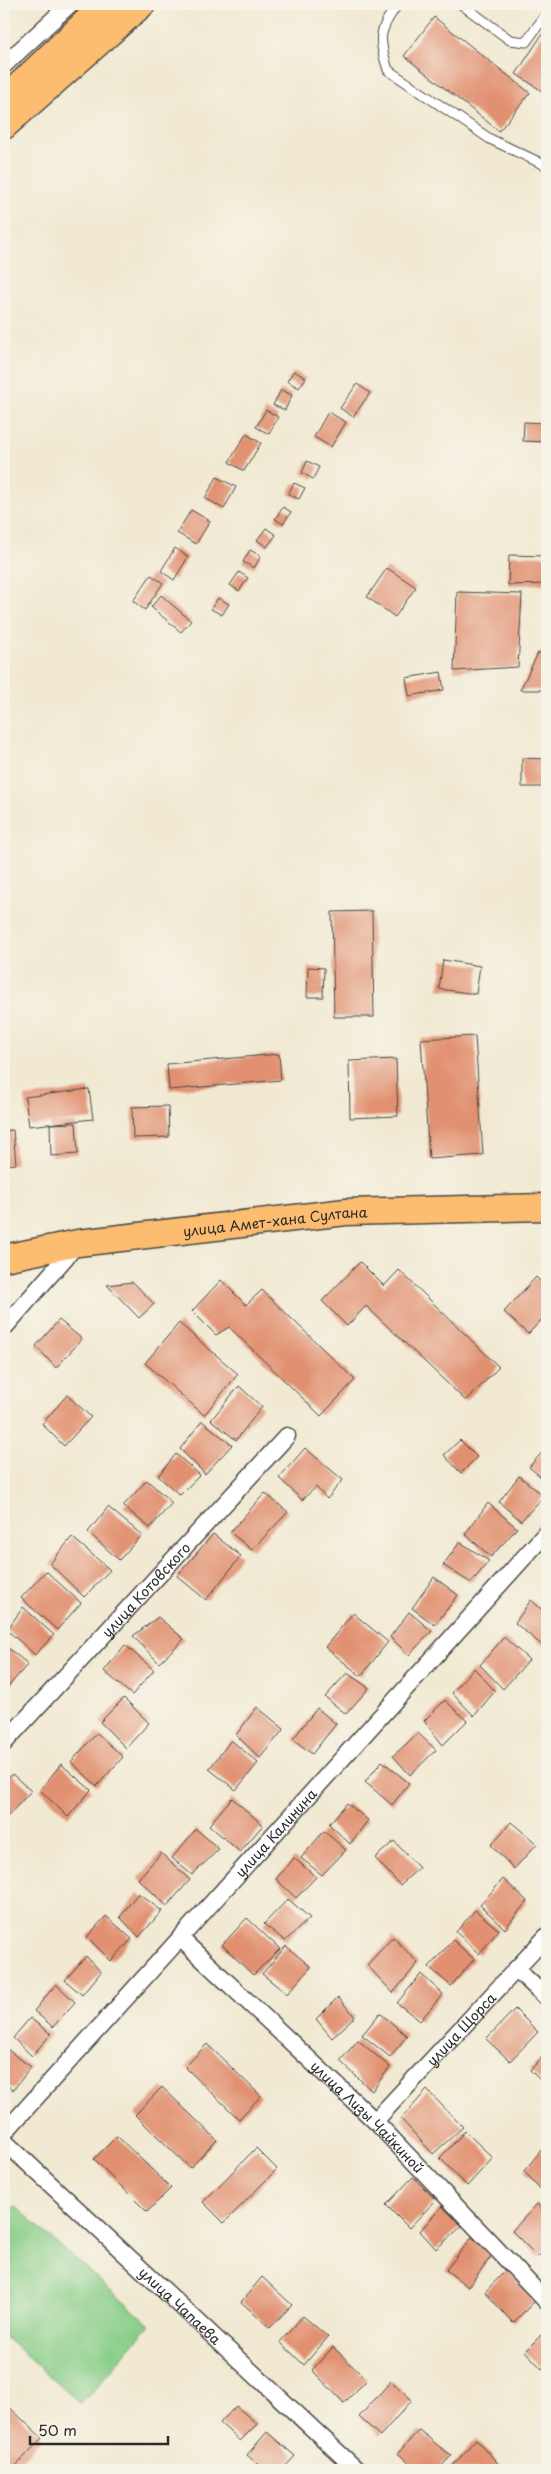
<svg xmlns="http://www.w3.org/2000/svg" width="551" height="2474" viewBox="0 0 551 2474" font-family="'Playpen Sans',sans-serif">
	<style>
		.green { fill: #88ce88; stroke: #5a7c5a }
		.building { fill: #e19171 }
		.lines { fill: none; stroke-linecap: round; stroke-linejoin: round }
		.service-casing { stroke: #494844; stroke-width: 11 }
		.minor-casing { stroke: #494844; stroke-width: 19 }
		.primary-casing { stroke: #494844; stroke-width: 29 }
		.service { stroke: #fff; stroke-width: 9 }
		.minor { stroke: #fff; stroke-width: 16 }
		.primary { stroke: #fcbd6f; stroke-width: 26 }
		.labels { text-anchor: middle; dominant-baseline: central; stroke-width: 4; stroke-linejoin: round; paint-order: stroke }
		.street-label { font-size: 14px; fill: #2b2b2b; stroke: #f7f3e8 }
	</style>
	<rect width="100%" height="100%" fill="#f7f3e8"/>
	<filter id="ink" filterUnits="userSpaceOnUse"><feTurbulence type="fractalNoise" baseFrequency=".02" numOctaves="2"/><feDisplacementMap in="SourceGraphic" scale="10" xChannelSelector="R" yChannelSelector="G"/><feConvolveMatrix kernelMatrix="1 2 1 2 8 2 1 2 1" color-interpolation-filters="sRGB"/></filter>
	<filter id="wash" filterUnits="userSpaceOnUse"><feTurbulence type="fractalNoise" baseFrequency=".0096" numOctaves="4" result="noise"/><feDisplacementMap in="SourceGraphic" scale="20" xChannelSelector="R" yChannelSelector="G"/><feGaussianBlur stdDeviation="1.12" result="paint"/><feColorMatrix in="noise" values="0 0 0 0 0 0 0 0 0 0 0 0 0 0 0 0 0 1.4 0 .05"/><feComposite in="paint" operator="in"/></filter>
	<g filter="url(#wash)">
		<rect width="100%" height="100%" fill="#f1e9d2"/>
		<path class="green" d="M 15,2206 L 150,2325 L 81,2404 L 4,2336 L 4,2219 Z"/>
		<g id="blocks">
			<path class="building" d="M 434,17 L 530,93 L 499,131 L 404,56 Z
				M 547,27 L 547,94 L 516,74 Z
				M 294,371 L 306,378 L 299,388 L 287,381 Z
				M 357,384 L 370,393 L 353,417 L 340,408 Z
				M 281,390 L 292,395 L 285,410 L 273,405 Z
				M 266,410 L 278,417 L 269,434 L 256,427 Z
				M 328,412 L 346,422 L 331,447 L 314,437 Z
				M 524,422 L 547,423 L 547,442 L 523,441 Z
				M 246,434 L 261,443 L 244,471 L 229,462 Z
				M 307,461 L 319,467 L 313,479 L 302,473 Z
				M 217,477 L 236,487 L 224,509 L 205,498 Z
				M 294,483 L 305,488 L 299,499 L 288,494 Z
				M 283,507 L 291,512 L 283,524 L 275,519 Z
				M 191,510 L 210,521 L 196,544 L 177,533 Z
				M 266,528 L 276,535 L 267,547 L 257,540 Z
				M 175,548 L 188,557 L 174,580 L 161,571 Z
				M 250,550 L 261,556 L 254,568 L 243,562 Z
				M 509,555 L 547,556 L 547,584 L 508,585 Z
				M 387,568 L 416,587 L 395,617 L 367,597 Z
				M 239,572 L 248,578 L 239,591 L 230,585 Z
				M 151,575 L 163,583 L 145,610 L 133,601 Z
				M 457,592 L 522,594 L 518,667 L 454,671 Z
				M 161,595 L 191,621 L 181,632 L 151,607 Z
				M 218,598 L 229,604 L 222,615 L 211,609 Z
				M 538,653 L 547,653 L 547,690 L 520,690 Z
				M 441,672 L 444,690 L 409,696 L 406,678 Z
				M 522,758 L 545,759 L 545,787 L 522,787 Z
				M 372,911 L 374,1017 L 334,1017 L 332,912 Z
				M 443,960 L 480,966 L 476,994 L 439,989 Z
				M 308,967 L 324,968 L 323,997 L 307,997 Z
				M 475,1036 L 483,1155 L 429,1159 L 421,1039 Z
				M 279,1054 L 281,1080 L 169,1090 L 167,1064 Z
				M 396,1059 L 398,1116 L 350,1118 L 349,1061 Z
				M 89,1089 L 93,1119 L 29,1126 L 25,1097 Z
				M 168,1106 L 169,1137 L 133,1138 L 132,1107 Z
				M 76,1123 L 78,1154 L 51,1156 L 50,1124 Z
				M 13,1130 L 16,1164 L 4,1165 L 4,1131 Z
				M 360,1262 L 384,1286 L 399,1270 L 499,1367 L 466,1401 L 366,1306 L 347,1326 L 322,1301 Z
				M 536,1277 L 547,1288 L 547,1318 L 545,1316 L 528,1334 L 504,1312 Z
				M 221,1280 L 246,1305 L 262,1290 L 355,1380 L 321,1416 L 229,1327 L 216,1335 L 192,1311 Z
				M 133,1282 L 154,1304 L 139,1318 L 107,1285 Z
				M 59,1320 L 82,1339 L 56,1368 L 36,1346 Z
				M 179,1323 L 238,1374 L 204,1415 L 145,1363 Z
				M 239,1386 L 262,1407 L 236,1440 L 211,1420 Z
				M 67,1395 L 91,1417 L 64,1446 L 42,1424 Z
				M 202,1421 L 232,1445 L 205,1474 L 180,1449 Z
				M 460,1440 L 477,1457 L 461,1473 L 444,1455 Z
				M 547,1447 L 547,1482 L 529,1467 Z
				M 305,1448 L 343,1480 L 327,1499 L 316,1487 L 302,1500 L 279,1478 Z
				M 176,1454 L 200,1475 L 180,1495 L 158,1476 Z
				M 519,1476 L 544,1496 L 521,1521 L 499,1502 Z
				M 147,1480 L 172,1503 L 150,1528 L 123,1506 Z
				M 265,1493 L 288,1512 L 252,1550 L 230,1532 Z
				M 488,1503 L 517,1528 L 491,1557 L 465,1534 Z
				M 108,1507 L 142,1535 L 119,1560 L 88,1532 Z
				M 213,1534 L 241,1556 L 206,1600 L 177,1576 Z
				M 72,1537 L 110,1570 L 84,1597 L 50,1564 Z
				M 460,1542 L 489,1561 L 471,1583 L 443,1565 Z
				M 46,1571 L 81,1603 L 57,1630 L 21,1598 Z
				M 434,1577 L 458,1595 L 435,1625 L 412,1608 Z
				M 531,1600 L 547,1614 L 547,1642 L 543,1646 L 515,1623 Z
				M 23,1607 L 54,1635 L 35,1655 L 7,1630 Z
				M 409,1612 L 432,1631 L 409,1655 L 390,1637 Z
				M 353,1613 L 388,1642 L 361,1676 L 325,1647 Z
				M 158,1617 L 184,1639 L 159,1663 L 133,1636 Z
				M 504,1637 L 529,1660 L 503,1689 L 480,1665 Z
				M 4,1645 L 28,1664 L 7,1688 L 4,1686 Z
				M 125,1645 L 154,1670 L 132,1695 L 104,1671 Z
				M 474,1668 L 495,1691 L 474,1716 L 452,1693 Z
				M 347,1673 L 369,1688 L 346,1714 L 325,1697 Z
				M 124,1698 L 149,1723 L 126,1748 L 100,1722 Z
				M 445,1700 L 467,1721 L 443,1745 L 424,1721 Z
				M 257,1707 L 284,1729 L 260,1758 L 236,1735 Z
				M 317,1708 L 336,1724 L 312,1754 L 293,1739 Z
				M 97,1733 L 123,1757 L 97,1786 L 71,1762 Z
				M 418,1733 L 436,1750 L 410,1775 L 393,1756 Z
				M 231,1740 L 258,1763 L 236,1790 L 209,1769 Z
				M 382,1761 L 409,1783 L 392,1805 L 365,1782 Z
				M 61,1764 L 91,1790 L 68,1817 L 40,1790 Z
				M 12,1774 L 31,1791 L 6,1818 L 4,1816 L 4,1784 Z
				M 232,1798 L 263,1825 L 240,1852 L 209,1825 Z
				M 347,1803 L 368,1820 L 350,1844 L 329,1824 Z
				M 511,1822 L 537,1844 L 514,1869 L 491,1845 Z
				M 196,1829 L 219,1849 L 192,1875 L 172,1858 Z
				M 324,1831 L 346,1850 L 322,1875 L 301,1858 Z
				M 394,1841 L 419,1868 L 400,1885 L 375,1858 Z
				M 161,1853 L 190,1880 L 167,1906 L 138,1879 Z
				M 294,1858 L 316,1877 L 296,1898 L 276,1879 Z
				M 503,1879 L 527,1901 L 505,1929 L 480,1905 Z
				M 138,1893 L 162,1911 L 139,1937 L 120,1917 Z
				M 288,1899 L 310,1918 L 285,1941 L 264,1924 Z
				M 475,1910 L 499,1930 L 479,1954 L 456,1932 Z
				M 106,1916 L 132,1939 L 111,1961 L 87,1937 Z
				M 247,1918 L 280,1949 L 253,1975 L 222,1945 Z
				M 393,1937 L 418,1963 L 393,1993 L 367,1965 Z
				M 453,1940 L 474,1959 L 451,1986 L 429,1967 Z
				M 286,1946 L 311,1967 L 287,1994 L 262,1974 Z
				M 86,1956 L 101,1972 L 82,1995 L 65,1980 Z
				M 421,1974 L 443,1994 L 420,2021 L 397,2003 Z
				M 56,1984 L 75,2002 L 53,2027 L 34,2011 Z
				M 338,1997 L 355,2017 L 332,2038 L 316,2019 Z
				M 515,2009 L 538,2032 L 510,2061 L 486,2039 Z
				M 380,2013 L 407,2036 L 390,2057 L 362,2035 Z
				M 30,2018 L 51,2034 L 32,2056 L 13,2038 Z
				M 358,2040 L 390,2067 L 372,2091 L 340,2061 Z
				M 207,2044 L 261,2096 L 239,2119 L 185,2067 Z
				M 4,2047 L 31,2067 L 13,2090 L 4,2083 Z
				M 547,2052 L 547,2087 L 530,2070 Z
				M 162,2087 L 217,2140 L 190,2168 L 135,2115 Z
				M 427,2090 L 463,2127 L 433,2154 L 401,2119 Z
				M 465,2131 L 493,2158 L 467,2186 L 440,2158 Z
				M 117,2136 L 171,2188 L 147,2212 L 94,2159 Z
				M 547,2143 L 547,2196 L 524,2171 Z
				M 256,2148 L 277,2169 L 224,2223 L 203,2202 Z
				M 413,2177 L 436,2200 L 409,2228 L 386,2205 Z
				M 537,2204 L 547,2214 L 547,2247 L 538,2257 L 512,2231 Z
				M 442,2206 L 462,2226 L 436,2249 L 420,2231 Z
				M 472,2237 L 493,2254 L 468,2287 L 446,2270 Z
				M 507,2269 L 536,2300 L 513,2323 L 485,2292 Z
				M 262,2277 L 292,2305 L 270,2328 L 241,2302 Z
				M 303,2316 L 328,2337 L 304,2365 L 280,2342 Z
				M 547,2329 L 547,2365 L 542,2369 L 525,2351 Z
				M 333,2347 L 367,2380 L 344,2403 L 312,2370 Z
				M 391,2381 L 412,2400 L 380,2436 L 359,2417 Z
				M 4,2402 L 42,2438 L 12,2470 L 4,2470 Z
				M 236,2406 L 257,2424 L 240,2441 L 220,2423 Z
				M 419,2430 L 451,2456 L 438,2470 L 416,2470 L 398,2453 Z
				M 267,2432 L 295,2456 L 282,2470 L 264,2470 L 247,2455 Z
				M 476,2439 L 504,2470 L 453,2470 L 451,2468 Z"/>
		</g>
	</g>
	<g filter="url(#ink)">
		<use href="#blocks" fill-opacity="0" stroke="#494844" stroke-width="1"/>
		<g class="lines">
			<g class="service-casing">
				<path id="service" d="M 398,4 C 378,31 378,38 388,70 L 490,139 L 547,166
					M 461,4 L 510,40 L 526,42 L 547,13"/>
			</g>
			<g class="minor-casing">
				<g id="minor">
					<path d="M 4,65 L 70,4"/>
					<path d="M 4,1328 L 78,1243"/>
					<path id="s1" d="M 4,1743 L 287,1436"/>
					<path id="s2" d="M 180,1938 L 375,2121 L 547,2302"/>
					<path d="M 516,1969 L 547,1998"/>
					<path id="s3" d="M 375,2121 L 547,1936"/>
					<path id="s4" d="M 4,2133 L 547,1532"/>
					<path id="s5" d="M 4,2141 L 357,2470"/>
				</g>
			</g>
			<g class="primary-casing">
				<g id="primary">
					<path d="M 4,100 L 105,4"/>
					<path d="M 4,126 L 142,4"/>
					<path id="s6" d="M 4,1258 L 78,1243 L 346,1212 L 547,1207"/>
				</g>
			</g>
			<use href="#service" class="service"/>
			<use href="#minor" class="minor"/>
			<use href="#primary" class="primary"/>
		</g>
	</g>
	<g class="labels">
		<g class="street-label">
			<text stroke="none"><textPath href="#s6" startOffset="274">улица Амет-хана Султана</textPath></text>
			<text stroke="none"><textPath href="#s1" startOffset="209">улица Котовского</textPath></text>
			<text stroke="none"><textPath href="#s4" startOffset="405">улица Калинина</textPath></text>
			<text stroke="none"><textPath href="#s3" startOffset="126">улица Щорса</textPath></text>
			<text stroke="none"><textPath href="#s2" startOffset="259">улица Лизы Чайкиной</textPath></text>
			<text stroke="none"><textPath href="#s5" startOffset="241">улица Чапаева</textPath></text>
		</g>
	</g>
	<rect width="551" height="2474" fill="none" stroke="#f7f3e8" stroke-width="20"/>
	<path d="M30 2436v8h138v-8" fill="none" stroke="#2b2b2b" stroke-width="2.5"/>
	<text x="38" y="2436" font-size="15" fill="#2b2b2b" stroke="#f7f3e8" stroke-width="4" paint-order="stroke">50 m</text>
</svg>
